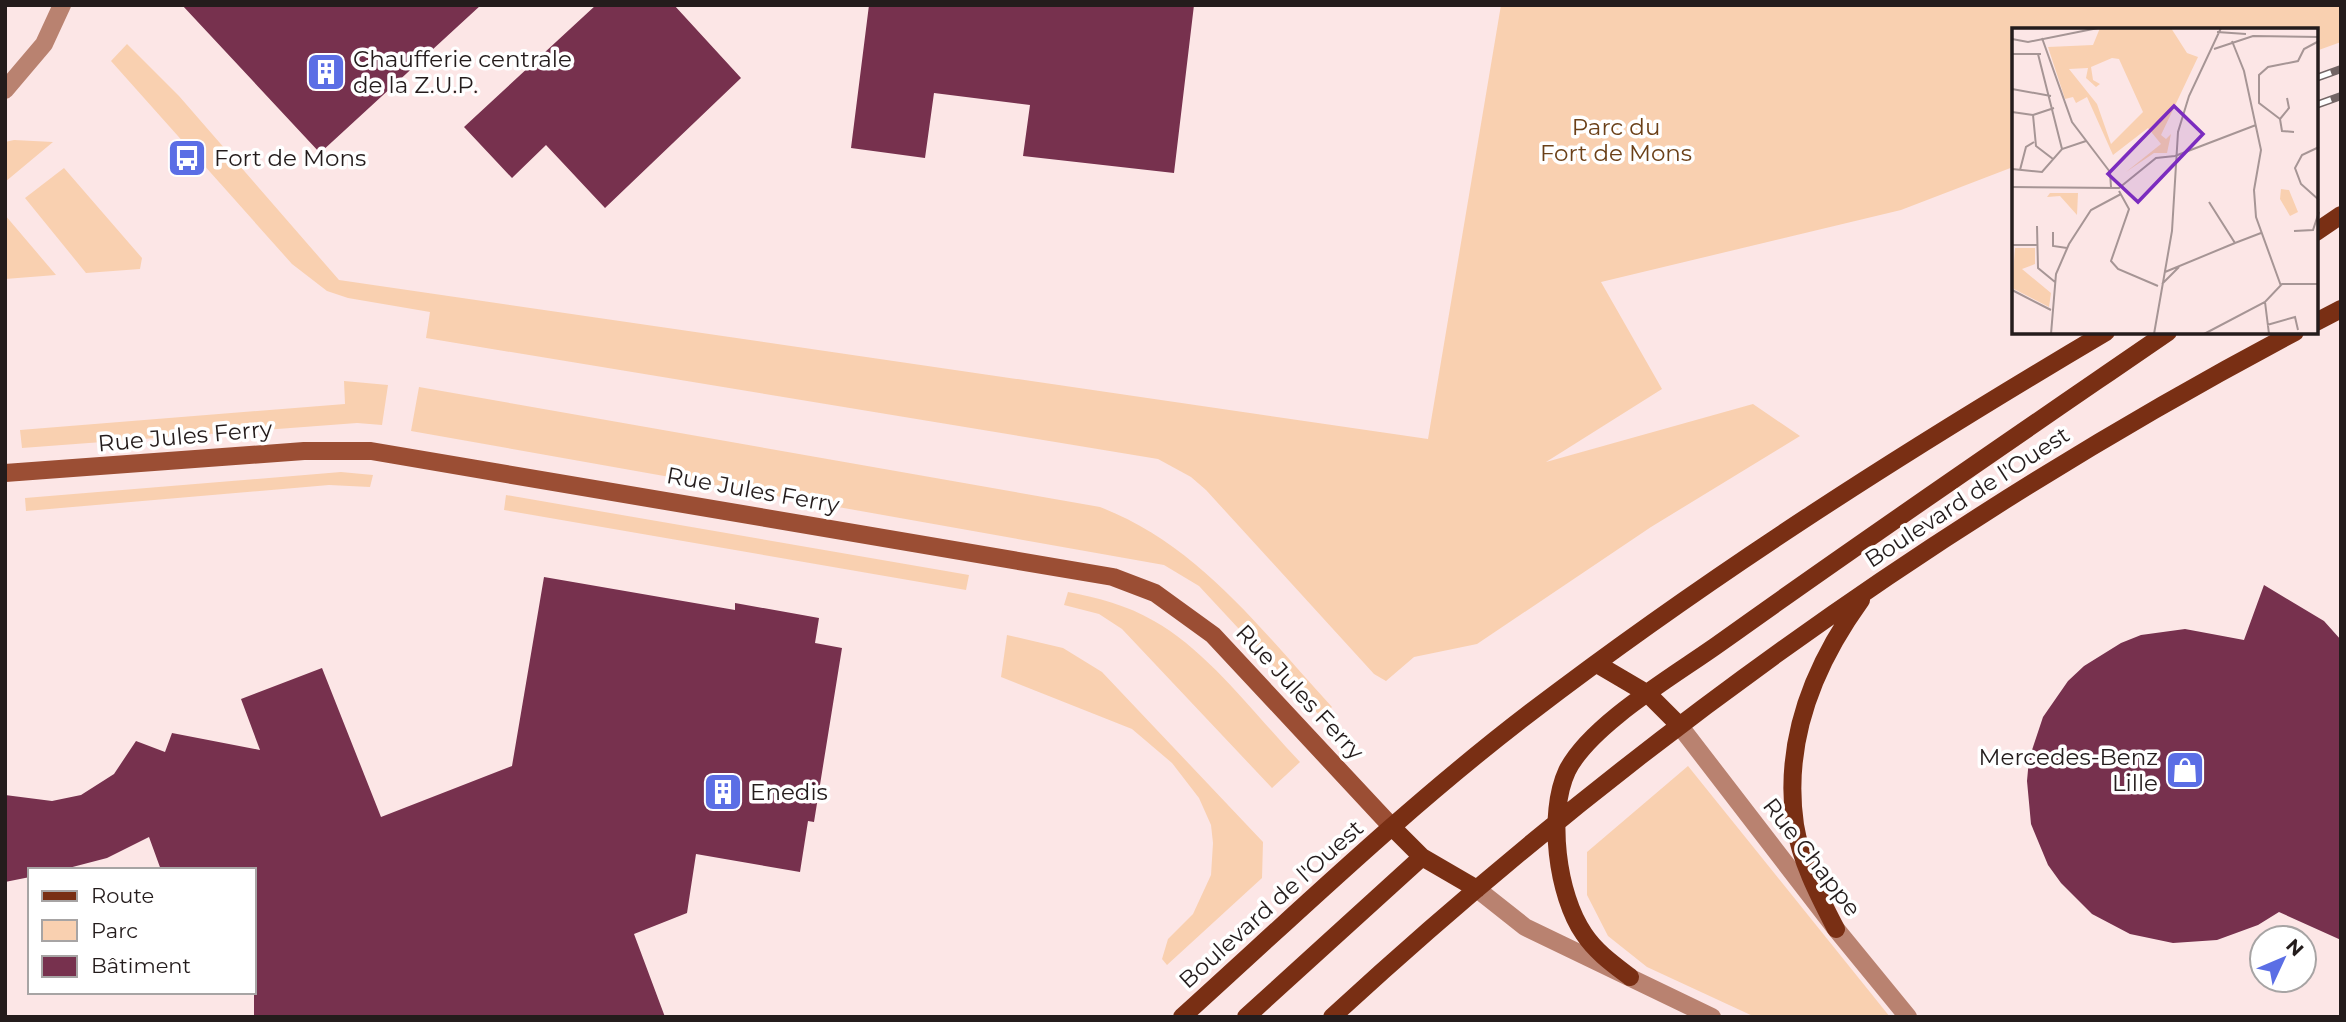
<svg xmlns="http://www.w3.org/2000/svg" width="2346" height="1022" viewBox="0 0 2346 1022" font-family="Montserrat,sans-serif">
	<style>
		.green { fill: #f9d0b0 }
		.building { fill: #77314e }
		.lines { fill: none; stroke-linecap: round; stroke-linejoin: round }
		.minor { stroke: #b98270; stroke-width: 18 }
		.secondary { stroke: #9b4e34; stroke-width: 18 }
		.primary { stroke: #792f14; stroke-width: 18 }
		.rail-casing { stroke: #726565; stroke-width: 8 }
		.rail { stroke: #fff; stroke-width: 5; stroke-dasharray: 16; stroke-linecap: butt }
		.labels { text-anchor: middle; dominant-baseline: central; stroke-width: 7; stroke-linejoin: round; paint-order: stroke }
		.poi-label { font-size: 23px; fill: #241c1c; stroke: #fff; text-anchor: start }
		.park-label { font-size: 23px; fill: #6b4018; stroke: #fff }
		.street-label { font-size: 23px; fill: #241c1c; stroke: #fff }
		.inset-road { fill: none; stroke: #a69595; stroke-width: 2 }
		.view { fill: #7b2cbf; fill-opacity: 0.15; stroke: #7b2cbf; stroke-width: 3.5 }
		.inset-edge { fill: none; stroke: #241c1c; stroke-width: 3.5 }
	</style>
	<rect width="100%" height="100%" fill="#fce6e6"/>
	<path class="green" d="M 1501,5 L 2341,5 L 2341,42 L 2316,51 L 2316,30 L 2014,30 L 2013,167 L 1901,210 L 1601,282 L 1662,389 L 1546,462 L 1753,404 L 1800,436 L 1651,527 L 1477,644 L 1414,657 L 1386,681 L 1374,674 L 1206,490 L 1191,477 L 1158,459 L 426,338 L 430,312 L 348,298 L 327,291 L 292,264 L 111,61 L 127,44 L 179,96 L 339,280 L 1428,439 Z
		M 14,140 L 53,142 L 5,182 L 5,142 Z
		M 64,168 L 142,258 L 140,269 L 86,273 L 25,198 Z
		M 5,215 L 56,275 L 5,279 Z
		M 344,381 L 388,385 L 382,425 L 357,423 L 22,448 L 20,430 L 345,404 Z
		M 419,387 L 1100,507 C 1199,545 1262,631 1332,707 L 1321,717 L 1199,586 L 1164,565 L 411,431 Z
		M 341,472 L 373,475 L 370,487 L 329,485 L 26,511 L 25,498 Z
		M 506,495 L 969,575 L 966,590 L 504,510 Z
		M 1068,592 C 1098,598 1127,605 1154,621 C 1209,652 1256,716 1300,762 L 1272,788 L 1122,629 L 1099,614 L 1064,605 Z
		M 1007,635 L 1063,648 L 1102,672 L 1263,842 L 1262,878 L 1167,965 L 1162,959 L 1168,939 L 1193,914 L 1211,875 L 1213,843 L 1211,825 L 1199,798 L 1172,763 L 1132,729 L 1001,677 Z
		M 1688,766 L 1890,1017 L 1755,1017 L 1647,967 L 1608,936 L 1587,895 L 1587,852 Z"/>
	<path class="building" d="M 182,5 L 481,5 L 320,153 Z
		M 596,5 L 674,5 L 741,78 L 605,208 L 546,145 L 512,178 L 464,127 Z
		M 869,5 L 1194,5 L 1174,173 L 1023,156 L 1030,105 L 934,93 L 925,158 L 851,148 Z
		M 544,577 L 735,610 L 735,603 L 819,618 L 815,643 L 842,648 L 814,822 L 808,821 L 800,872 L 696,854 L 687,913 L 634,934 L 665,1017 L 254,1017 L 254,870 L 161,870 L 149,837 L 107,858 L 61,870 L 30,870 L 30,877 L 5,882 L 5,795 L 52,801 L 81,795 L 114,774 L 136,741 L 165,752 L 172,733 L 260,750 L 241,699 L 322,668 L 381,817 L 512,766 Z
		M 2264,585 L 2324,621 L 2341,640 L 2341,940 L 2279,912 L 2258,925 L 2217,940 L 2173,943 L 2130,934 L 2092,914 L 2061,883 L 2048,865 L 2031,824 L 2027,781 L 2029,759 L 2043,717 L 2068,681 L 2084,666 L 2121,643 L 2141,635 L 2185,629 L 2244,640 Z"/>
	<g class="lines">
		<path class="minor" d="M 5,90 L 44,44 L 62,5
			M 1679,725 L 1836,929 L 1908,1017
			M 1477,889 L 1525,927 L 1712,1017"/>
		<path class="secondary" d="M 5,473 L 304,451 L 371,451 L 1113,577 L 1155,593 L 1213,635 L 1392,827"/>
		<path class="primary" d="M 2316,232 L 2341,215
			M 2316,322 L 2341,309
			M 1597,664 L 1648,694 L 1679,725
			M 1392,827 L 1422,857 L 1477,889
			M 1836,929 C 1819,896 1801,862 1795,825 C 1783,742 1814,665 1861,600
			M 1630,977 C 1613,964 1596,952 1584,934 C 1557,895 1547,814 1567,771 C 1590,724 1677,674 1720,643 C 1868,537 2018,435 2168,332
			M 1182,1017 C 1297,913 1408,806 1531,712 C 1713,573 1908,449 2106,332
			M 1246,1017 L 1422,857
			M 1332,1017 C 1623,749 1946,517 2295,332"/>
		<g class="rail-casing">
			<path id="rail" d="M 2316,78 L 2341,69
				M 2316,105 L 2341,96"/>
		</g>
		<use href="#rail" class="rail"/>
	</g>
	<defs>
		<g id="building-square" transform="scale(2.0125)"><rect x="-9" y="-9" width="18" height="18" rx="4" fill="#5b6ee5" stroke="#fff"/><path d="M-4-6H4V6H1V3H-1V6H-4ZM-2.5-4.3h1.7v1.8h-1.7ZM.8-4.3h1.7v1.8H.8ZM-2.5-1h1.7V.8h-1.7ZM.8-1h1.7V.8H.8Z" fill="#fff"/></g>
		<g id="bus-square" transform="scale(2.0125)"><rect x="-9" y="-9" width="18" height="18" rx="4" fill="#5b6ee5" stroke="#fff"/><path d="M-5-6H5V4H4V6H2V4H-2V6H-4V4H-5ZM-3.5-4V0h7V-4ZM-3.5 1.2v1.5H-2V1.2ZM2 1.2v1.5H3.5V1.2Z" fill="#fff"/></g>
		<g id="shop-square" transform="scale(2.0125)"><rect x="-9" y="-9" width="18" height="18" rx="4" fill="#5b6ee5" stroke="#fff"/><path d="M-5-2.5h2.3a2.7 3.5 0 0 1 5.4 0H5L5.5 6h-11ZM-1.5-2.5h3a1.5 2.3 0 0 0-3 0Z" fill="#fff"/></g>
	</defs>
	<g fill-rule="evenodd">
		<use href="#building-square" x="326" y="72"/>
		<use href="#bus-square" x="187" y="158"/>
		<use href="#shop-square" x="2185" y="770"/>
		<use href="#building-square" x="723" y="792"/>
	</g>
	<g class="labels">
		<g class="poi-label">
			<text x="353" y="59">Chaufferie centrale<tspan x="353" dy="26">de la Z.U.P.</tspan></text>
			<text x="214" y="158">Fort de Mons</text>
			<text x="2158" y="757" text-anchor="end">Mercedes-Benz<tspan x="2158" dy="26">Lille</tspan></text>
			<text x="750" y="792">Enedis</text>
		</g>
		<g class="park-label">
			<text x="1616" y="127">Parc du<tspan x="1616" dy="26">Fort de Mons</tspan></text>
		</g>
		<g class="street-label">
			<text transform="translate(185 436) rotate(-5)">Rue Jules Ferry</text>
			<text transform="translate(753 490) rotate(10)">Rue Jules Ferry</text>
			<text transform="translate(1967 497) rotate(-33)">Boulevard de l'Ouest</text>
			<text transform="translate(1300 692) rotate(47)">Rue Jules Ferry</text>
			<text transform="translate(1812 857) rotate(52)">Rue Chappe</text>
			<text transform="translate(1271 904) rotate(-42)">Boulevard de l'Ouest</text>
		</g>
	</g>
	<g transform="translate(2012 28)">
		<rect width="306" height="306" fill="#fce6e6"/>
		<path d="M 88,0 L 159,0 L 175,25 L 186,29 L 149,107 L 154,111 L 159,106 L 155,125 L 142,125 L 114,144 L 101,143 L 114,144 L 149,116 L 136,100 L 101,127 L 75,69 L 64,75 L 61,69 L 53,71 L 36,19 L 81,17 ZM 100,30 L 107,31 L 131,84 L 99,116 L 85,76 L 57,41 L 76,40 L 74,50 L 84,59 L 88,56 L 81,52 L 79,39 ZM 269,161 L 277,162 L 286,184 L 278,188 L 268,171 ZM 38,165 L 66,165 L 65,187 L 48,168 L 35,169 ZM 3,220 L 23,220 L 23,236 L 10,241 L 39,265 L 37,279 L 0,260 Z" fill="#f9d0b0" fill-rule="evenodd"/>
		<path class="inset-road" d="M 205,4 L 234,6M 30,10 L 60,94 L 98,144 L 99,159M 0,11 L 16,14 L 86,0M 220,13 L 232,43 L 249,122 L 242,162 L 244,189 L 269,258M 202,21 L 241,8 L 307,9M 0,26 L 29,26M 26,26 L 50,121M 0,61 L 39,68M 0,84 L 21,87M 21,87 L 24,118 L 41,131M 21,87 L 42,80M 268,91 L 277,80 L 275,70M 282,104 L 270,103 L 268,91 L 247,75 L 247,47 L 256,39 L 286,33 L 292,21 L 307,13M 307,119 L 290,127 L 283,140 L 289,156 L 307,172M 163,128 L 244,97M 0,141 L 30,144 L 50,121 L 74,113M 8,142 L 14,119 L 22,114M 0,159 L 107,160 L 144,130 L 163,128M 107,163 L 117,181 L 99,233 L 106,241 L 146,258M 197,174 L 223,215 L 249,205M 25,198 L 26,240 L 43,254M 282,203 L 301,202 L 307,184M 41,204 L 41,218 L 55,220M 0,217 L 25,217M 153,244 L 223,215M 150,256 L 167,239M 0,262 L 39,282M 253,274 L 257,306M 255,297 L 283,289 L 286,302M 39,306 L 44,246 L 57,216 L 79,182 L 109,166M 142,306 L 160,203 L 166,104 L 177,68 L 209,0M 192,306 L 253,274 L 270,256 L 307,256"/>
		<path class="view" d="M 162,78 L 191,106 L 126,174 L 96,146 Z"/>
		<rect width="306" height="306" class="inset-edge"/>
	</g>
	<rect width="2346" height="1022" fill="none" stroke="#241c1c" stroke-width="14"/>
	<rect x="28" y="868" width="228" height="126" fill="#ffffff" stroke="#a7a4a4" stroke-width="2"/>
	<rect x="42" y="891" width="35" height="10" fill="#792f14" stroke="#a7a4a4" stroke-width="2"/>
	<text x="91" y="903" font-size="21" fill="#241c1c">Route</text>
	<rect x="42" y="920" width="35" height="21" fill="#f9d0b0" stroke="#a7a4a4" stroke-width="2"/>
	<text x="91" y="938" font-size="21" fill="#241c1c">Parc</text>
	<rect x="42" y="956" width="35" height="21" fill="#77314e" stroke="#a7a4a4" stroke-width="2"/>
	<text x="91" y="973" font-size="21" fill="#241c1c">Bâtiment</text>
	<g transform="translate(2283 959) rotate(46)"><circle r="33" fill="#ffffff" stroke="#a7a4a4" stroke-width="2"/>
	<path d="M0-5L12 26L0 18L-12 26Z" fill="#5b6ee5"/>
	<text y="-10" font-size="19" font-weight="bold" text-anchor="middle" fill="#241c1c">N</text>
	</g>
</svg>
